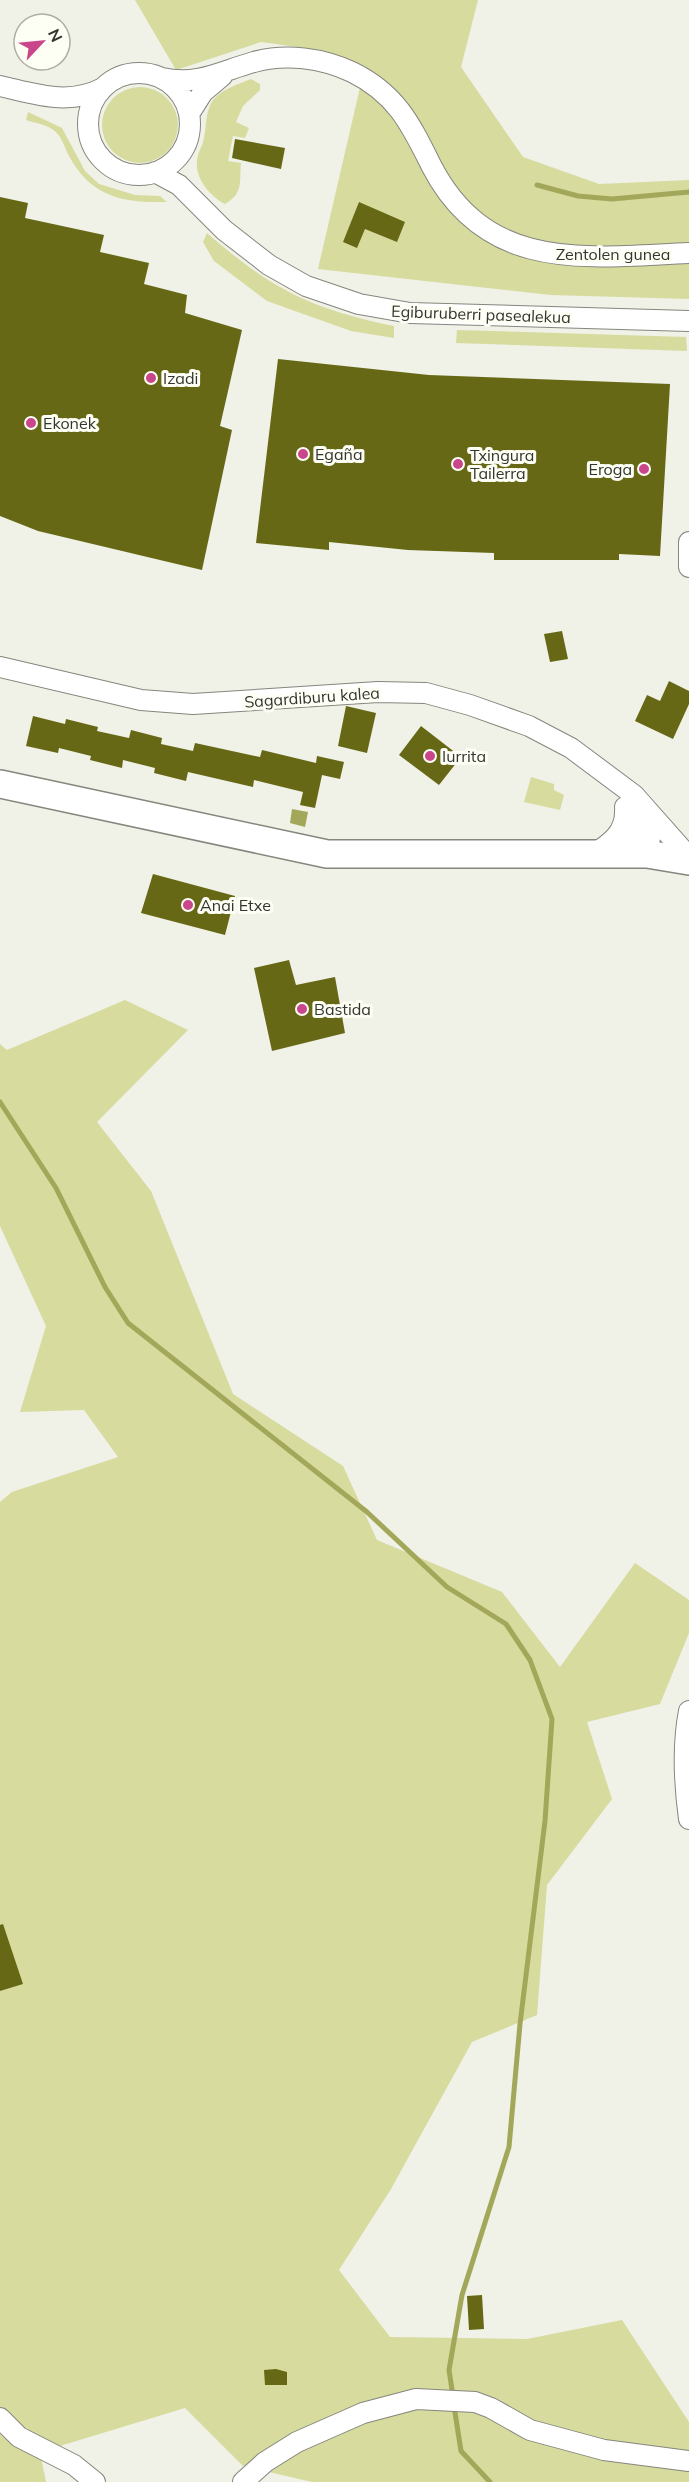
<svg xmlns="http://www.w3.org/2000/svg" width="689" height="2482" viewBox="0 0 689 2482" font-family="Mulish,sans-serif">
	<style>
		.green { fill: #d7db9e }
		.water { fill: #a3a759 }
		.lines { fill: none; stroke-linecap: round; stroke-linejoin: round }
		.stream { stroke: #a3a759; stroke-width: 5 }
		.building { fill: #666815 }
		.street-casing { stroke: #85867d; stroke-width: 22 }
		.secondary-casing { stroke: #85867d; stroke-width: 30 }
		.street { stroke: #fff; stroke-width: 20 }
		.secondary { stroke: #fff; stroke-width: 27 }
		.poi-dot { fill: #ca468b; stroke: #fdfef4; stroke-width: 2 }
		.labels { text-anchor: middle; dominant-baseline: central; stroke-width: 6; stroke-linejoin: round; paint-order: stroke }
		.street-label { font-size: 16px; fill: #343430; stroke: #fdfef4 }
		.poi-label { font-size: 16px; fill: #343430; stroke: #fdfef4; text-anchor: start }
	</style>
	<rect width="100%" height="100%" fill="#f0f1e7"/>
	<path class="green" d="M 135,0 L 478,0 L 461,67 L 523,157 L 599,184 L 689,180 L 689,299 L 551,295 L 318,269 L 365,66 L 320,50 L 261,42 L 176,70 Z
		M 251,79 L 260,84 L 260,90 L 243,106 L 236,122 L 249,128 L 245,138 L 233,136 L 228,161 L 241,163 C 239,182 244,193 225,204 C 210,196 195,179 197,160 C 198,152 203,145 204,138 C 207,124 205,109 215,98 C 224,88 239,84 251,79 Z
		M102 125a38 38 0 1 1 76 0a38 38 0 1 1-76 0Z
		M 28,112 L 62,128 L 85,171 L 99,184 L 135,195 L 160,196 L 167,202 C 123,203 91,197 69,156 C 64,147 62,135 52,129 C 45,124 34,123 26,120 Z
		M 207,233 C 271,289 311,309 394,326 L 394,338 L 351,331 L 267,301 L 214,261 L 203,242 Z
		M 457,330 L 686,337 L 687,351 L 456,343 Z
		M 531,777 L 554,784 L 554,790 L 564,795 L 560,810 L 524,802 Z
		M 125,1000 L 188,1030 L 97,1122 L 151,1191 L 233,1394 L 343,1466 L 377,1540 L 502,1592 L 560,1667 L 635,1563 L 689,1600 L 689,1633 L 660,1704 L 587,1722 L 612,1799 L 547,1885 L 537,2015 L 472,2042 L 391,2189 L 339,2270 L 390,2337 L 527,2339 L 622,2320 L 689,2422 L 689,2482 L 312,2482 L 243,2466 L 185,2408 L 40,2452 L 46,2482 L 0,2482 L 0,1502 L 12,1492 L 118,1457 L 84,1410 L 20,1412 L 46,1326 L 0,1226 L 0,1044 L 7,1050 Z"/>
	<path class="water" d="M 292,809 L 308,812 L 305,827 L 290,823 Z"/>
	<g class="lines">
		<path class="stream" d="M 537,185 L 578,196 L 612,199 L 689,192
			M 0,1102 L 56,1188 L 105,1287 L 128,1323 L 367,1512 L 447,1587 L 506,1624 L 530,1660 L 552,1719 L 545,1821 L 520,2024 L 509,2147 L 462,2295 L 449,2370 L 453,2396
			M 454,2406 L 461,2451 L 490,2482"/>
	</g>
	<path class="building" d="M 235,139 L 285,148 L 281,169 L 232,158 Z
		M 0,197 L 28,203 L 25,218 L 104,235 L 100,252 L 149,263 L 144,284 L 187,295 L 185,313 L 242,330 L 220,426 L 232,430 L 202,570 L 38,531 L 0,516 Z
		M 359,202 L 405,222 L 397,242 L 365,229 L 357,248 L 343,242 Z
		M 278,359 L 429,375 L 670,384 L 660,556 L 619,554 L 619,560 L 494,560 L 494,553 L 408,550 L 329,542 L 329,550 L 256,543 Z
		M 562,631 L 568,659 L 550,662 L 544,634 Z
		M 669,681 L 689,691 L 689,704 L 673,739 L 635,721 L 647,695 L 660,701 Z
		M 346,706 L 376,713 L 367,753 L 338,746 Z
		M 33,716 L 65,724 L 66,719 L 98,727 L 97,731 L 129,738 L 131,730 L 162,738 L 161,744 L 193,751 L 195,743 L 260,757 L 262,750 L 316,763 L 317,756 L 344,762 L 340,779 L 322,775 L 315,808 L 300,805 L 303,792 L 254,780 L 253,787 L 188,772 L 186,781 L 154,773 L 155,768 L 123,760 L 122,768 L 90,760 L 91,756 L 59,748 L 58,753 L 26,746 Z
		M 421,726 L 461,757 L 439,785 L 399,755 Z
		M 153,874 L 235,896 L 225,935 L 141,913 Z
		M 289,960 L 296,985 L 335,977 L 345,1033 L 272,1051 L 254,968 Z
		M 3,1924 L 23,1984 L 0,1991 L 0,1925 Z
		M 482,2295 L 484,2329 L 469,2330 L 467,2296 Z
		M 276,2369 L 287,2372 L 287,2385 L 265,2385 L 264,2370 Z"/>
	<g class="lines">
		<g class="street-casing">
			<path id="street" d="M88 124a51 51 0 1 1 102 0a51 51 0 1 1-102 0Z
				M 162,78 C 198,86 221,71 254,62 C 286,53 322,58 352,72 C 397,94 411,125 432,167 C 488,274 588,257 689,253
				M 0,86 C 36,94 68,106 103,88
				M 189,114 L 203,92 L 222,76
				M 155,172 L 179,185 L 224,230 L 269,265 L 306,286 L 359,304 L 410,313 L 689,321
				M 689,542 L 689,567
				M 0,667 L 141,700 L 193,704 L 378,692 L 426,693 L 470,705 L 529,726 L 571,748 L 634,795 L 689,857
				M 625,807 L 633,836 L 647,854 L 651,832 L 645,809
				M 594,854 C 611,843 626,832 625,810
				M 689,1711 C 682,1747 684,1782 689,1819
				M 0,2418 L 19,2437 L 74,2465 L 95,2482
				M 243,2482 L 265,2462 L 297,2442 L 363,2413 L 416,2399 L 475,2402 L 491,2408 L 530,2430 L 604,2450 L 689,2461"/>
		</g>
		<g class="secondary-casing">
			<path id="secondary" d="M 0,784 L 327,854 L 647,854 L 689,861"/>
		</g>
		<use href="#street" class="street"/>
		<use href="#secondary" class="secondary"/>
	</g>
	<g class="poi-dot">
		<circle cx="151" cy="378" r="6"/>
		<circle cx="31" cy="423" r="6"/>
		<circle cx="303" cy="454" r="6"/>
		<circle cx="458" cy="464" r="6"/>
		<circle cx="644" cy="469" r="6"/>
		<circle cx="430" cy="756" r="6"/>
		<circle cx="188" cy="905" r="6"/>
		<circle cx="302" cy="1009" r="6"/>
	</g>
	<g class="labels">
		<g class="street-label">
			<text x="613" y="254">Zentolen gunea</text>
			<text transform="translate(481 314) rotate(2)">Egiburuberri pasealekua</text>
			<text transform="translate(312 697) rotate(-4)">Sagardiburu kalea</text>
		</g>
		<g class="poi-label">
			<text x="163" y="378">Izadi</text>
			<text x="43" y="423">Ekonek</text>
			<text x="315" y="454">Egaña</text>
			<text x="470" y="455">Txingura<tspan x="470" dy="18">Tailerra</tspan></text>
			<text x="632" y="469" text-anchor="end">Eroga</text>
			<text x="442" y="756">Iurrita</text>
			<text x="200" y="905">Anai Etxe</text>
			<text x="314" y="1009">Bastida</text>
		</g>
	</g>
	<g transform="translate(42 42) rotate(64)"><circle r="28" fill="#fdfef4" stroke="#adada6" stroke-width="1.5"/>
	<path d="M0-4.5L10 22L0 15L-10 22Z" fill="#ca468b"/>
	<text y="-9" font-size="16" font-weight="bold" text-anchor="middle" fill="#343430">N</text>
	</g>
</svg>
